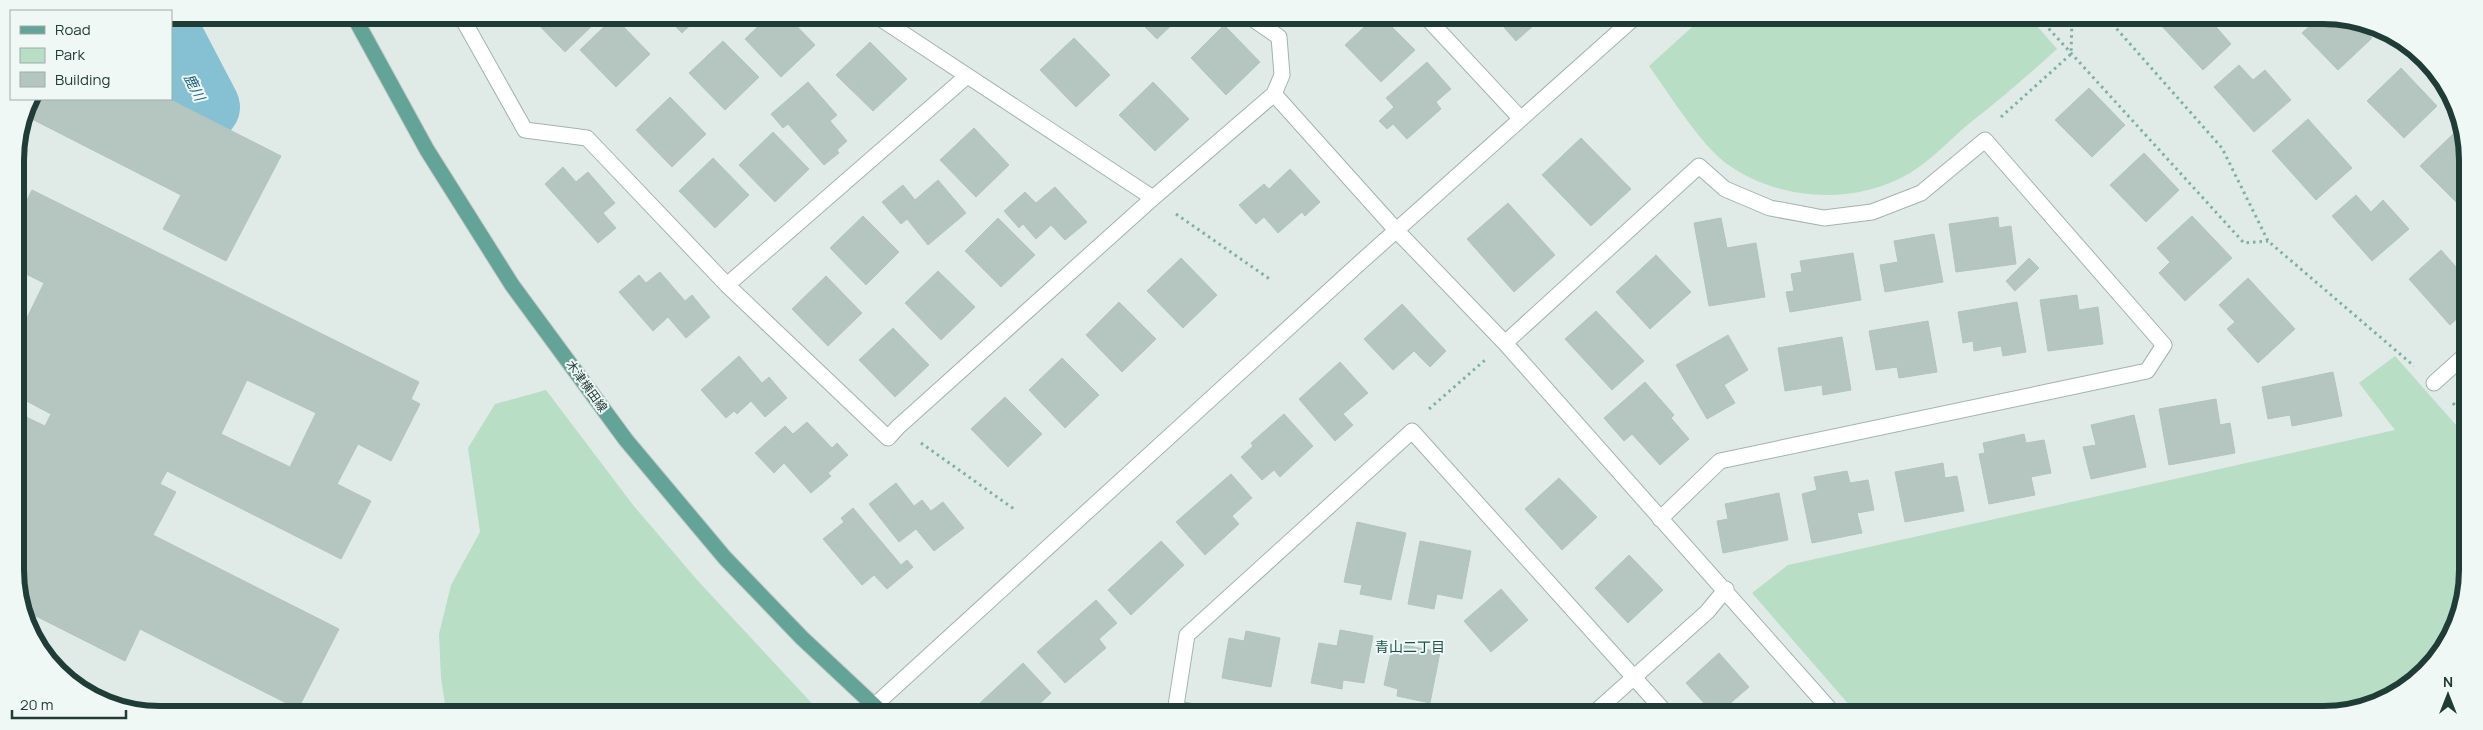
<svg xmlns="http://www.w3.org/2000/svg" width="2483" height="730" viewBox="0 0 2483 730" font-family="Manrope,'Noto Sans JP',sans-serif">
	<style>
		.green { fill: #b8dec5 }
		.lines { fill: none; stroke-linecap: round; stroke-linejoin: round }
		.river { stroke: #85c0d3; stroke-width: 68 }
		.building { fill: #b5c6c1; stroke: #b2c5bf; fill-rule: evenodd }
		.minor-casing { stroke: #a3b3af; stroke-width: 17 }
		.major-casing { stroke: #c1c8c7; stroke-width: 17 }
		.path { stroke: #7fb0a5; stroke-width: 3; stroke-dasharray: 2.5 4; stroke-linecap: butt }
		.minor { stroke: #fff; stroke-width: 15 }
		.major { stroke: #63a398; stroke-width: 15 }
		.labels { text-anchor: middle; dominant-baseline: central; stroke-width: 4; stroke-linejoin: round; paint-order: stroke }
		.street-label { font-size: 12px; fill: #203c37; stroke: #f0f8f5 }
		.water-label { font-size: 14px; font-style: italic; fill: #18617a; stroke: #f0f8f5 }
		.neighbourhood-label { font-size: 14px; fill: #1b4f47; stroke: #f0f8f5 }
		.rim { fill: none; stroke: #203c37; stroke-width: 6 }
	</style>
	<rect width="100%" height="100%" fill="#e0ebe7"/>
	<path class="green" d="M 1702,18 L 2031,19 L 2057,49 C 2029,74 2001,99 1971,122 C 1950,139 1933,159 1910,173 C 1854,206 1779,201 1727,164 C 1699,143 1670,95 1649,66 Z
		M 2395,356 L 2464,434 L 2463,607 L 2444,650 L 2411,685 L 2378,704 L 2332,715 L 1857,714 L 1752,593 L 1788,565 L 2395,430 L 2359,383 Z
		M 546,390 L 633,505 L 698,581 L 820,712 L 446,711 L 441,678 L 439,634 L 451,585 L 480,532 L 468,448 L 495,404 Z
		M 51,665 L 130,710 L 123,710 Z"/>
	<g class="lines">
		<path class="river" d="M 171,40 L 206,107"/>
	</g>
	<path class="building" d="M 530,16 L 595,16 L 599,19 L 565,52 Z
		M 665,16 L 700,16 L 682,33 Z
		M 769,16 L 787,16 L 815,45 L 781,77 L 745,39 Z
		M 614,17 L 650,54 L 616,87 L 580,50 Z
		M 1135,17 L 1180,17 L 1157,39 Z
		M 1374,18 L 1383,18 L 1415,50 L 1381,82 L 1345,45 Z
		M 1496,18 L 1542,18 L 1516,41 Z
		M 2158,19 L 2212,20 L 2211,21 L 2231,44 L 2203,70 L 2157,21 Z
		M 2316,20 L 2355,20 L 2372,38 L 2338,70 L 2302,33 Z
		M 1224,25 L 1260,62 L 1226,95 L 1191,58 Z
		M 1074,38 L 1110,75 L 1076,107 L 1040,70 Z
		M 723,41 L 759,77 L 725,110 L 689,73 Z
		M 870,42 L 907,79 L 873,111 L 836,75 Z
		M 1427,62 L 1451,89 L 1436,102 L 1441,109 L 1407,139 L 1393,124 L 1387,129 L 1379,121 L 1394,107 L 1386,98 Z
		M 2239,65 L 2253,80 L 2265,70 L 2291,100 L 2254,132 L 2214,87 Z
		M 2401,68 L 2437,106 L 2404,138 L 2367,101 Z
		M 808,82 L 837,115 L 830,121 L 847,141 L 837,150 L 839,153 L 824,165 L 788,124 L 783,128 L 771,114 Z
		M 1153,82 L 1189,119 L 1155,151 L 1119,115 Z
		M 2089,88 L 2125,125 L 2092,157 L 2055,120 Z
		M 670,97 L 706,134 L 672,167 L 636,130 Z
		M 30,99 L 169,99 L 281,156 L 226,261 L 163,229 L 181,195 L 24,115 Z
		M 2308,119 L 2352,168 L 2316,200 L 2272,151 Z
		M 974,128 L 1009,165 L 976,197 L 940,160 Z
		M 773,132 L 809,169 L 775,202 L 739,165 Z
		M 2454,133 L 2465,145 L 2465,195 L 2457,203 L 2420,166 Z
		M 1581,138 L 1631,189 L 1591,226 L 1542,175 Z
		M 2144,153 L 2179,190 L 2146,222 L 2110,185 Z
		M 713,158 L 749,195 L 715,228 L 679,191 Z
		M 563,167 L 576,182 L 588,172 L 615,203 L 603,213 L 616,228 L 598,243 L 545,184 Z
		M 1290,169 L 1320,202 L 1305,216 L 1302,212 L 1278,233 L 1264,217 L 1256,224 L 1239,205 L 1264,184 L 1269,189 Z
		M 938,180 L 966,213 L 928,245 L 907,219 L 901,224 L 882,202 L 903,185 L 915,200 Z
		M 1055,187 L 1087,222 L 1065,240 L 1051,225 L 1036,239 L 1023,224 L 1019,228 L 1004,211 L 1025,192 L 1036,203 Z
		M 32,190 L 419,382 L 411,399 L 420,404 L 391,461 L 358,444 L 337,484 L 371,501 L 341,559 L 167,471 L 160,484 L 176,492 L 153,535 L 339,629 L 298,709 L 140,629 L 125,661 L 24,610 L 18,598 L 17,434 L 26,417 L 45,426 L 51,414 L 17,396 L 16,320 L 24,324 L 44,283 L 16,269 L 16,222 ZM 247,380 L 316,413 L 290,467 L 221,434 Z
		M 2356,195 L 2371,212 L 2383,200 L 2409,229 L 2372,261 L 2332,216 Z
		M 1508,203 L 1555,255 L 1514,292 L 1467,239 Z
		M 863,216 L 899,252 L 866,285 L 830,248 Z
		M 2192,216 L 2232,258 L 2185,301 L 2159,273 L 2170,262 L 2157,248 Z
		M 1998,217 L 1999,228 L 2011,226 L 2016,264 L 1956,272 L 1949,224 Z
		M 998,218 L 1035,255 L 1001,287 L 965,251 Z
		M 1721,218 L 1727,248 L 1756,243 L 1765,297 L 1709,306 L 1694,223 Z
		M 1934,234 L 1943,282 L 1885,292 L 1880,265 L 1898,262 L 1894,241 Z
		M 2441,250 L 2465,277 L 2464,312 L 2450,325 L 2409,279 Z
		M 1853,253 L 1861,300 L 1790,312 L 1786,292 L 1794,291 L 1791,274 L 1802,272 L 1800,261 Z
		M 1656,255 L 1691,292 L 1650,329 L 1616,292 Z
		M 1181,258 L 1217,295 L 1183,328 L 1147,291 Z
		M 2029,258 L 2039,268 L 2015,291 L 2006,281 Z
		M 938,271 L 975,307 L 941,340 L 905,303 Z
		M 660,272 L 685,301 L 692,295 L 710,317 L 686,338 L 668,317 L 653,331 L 619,292 L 639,275 L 646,283 Z
		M 826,276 L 862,313 L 828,346 L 792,309 Z
		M 2248,278 L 2295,329 L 2258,363 L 2227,329 L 2235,322 L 2219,305 Z
		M 2077,295 L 2079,310 L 2098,307 L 2103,344 L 2048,351 L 2040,300 Z
		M 1119,302 L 1156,339 L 1122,372 L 1086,335 Z
		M 2017,302 L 2026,352 L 2003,356 L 2001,346 L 1974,351 L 1973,341 L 1963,343 L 1958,312 Z
		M 1402,304 L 1446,351 L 1430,367 L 1414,351 L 1393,370 L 1364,339 Z
		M 1596,311 L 1644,361 L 1612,390 L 1565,339 Z
		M 1928,321 L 1937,372 L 1899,378 L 1897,367 L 1876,370 L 1869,331 Z
		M 893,328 L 929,365 L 895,397 L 859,360 Z
		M 1728,335 L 1748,370 L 1724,385 L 1735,403 L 1707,419 L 1676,365 Z
		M 1842,337 L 1851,390 L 1823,395 L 1822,385 L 1785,391 L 1778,348 Z
		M 739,356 L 762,383 L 769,377 L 787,398 L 765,417 L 751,401 L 737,414 L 734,411 L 726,418 L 701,390 Z
		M 1062,358 L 1099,395 L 1065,428 L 1029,390 Z
		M 1340,362 L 1368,393 L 1343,414 L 1353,425 L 1335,441 L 1299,399 Z
		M 2333,372 L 2342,416 L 2292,426 L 2290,415 L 2268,419 L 2262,387 Z
		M 1645,382 L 1674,415 L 1671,418 L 1689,439 L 1660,465 L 1632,434 L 1624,441 L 1604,418 Z
		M 1005,397 L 1042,434 L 1008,467 L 971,429 Z
		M 2216,399 L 2220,425 L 2230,423 L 2235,453 L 2169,465 L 2159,409 Z
		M 1284,414 L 1313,446 L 1280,477 L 1274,470 L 1262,480 L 1241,457 L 1253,446 L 1251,443 Z
		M 2134,415 L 2146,467 L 2091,479 L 2083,447 L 2096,445 L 2091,425 Z
		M 807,422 L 832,448 L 837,443 L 848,455 L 828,473 L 831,476 L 811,493 L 784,463 L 774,473 L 755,453 L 785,426 L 793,434 Z
		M 2024,434 L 2026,443 L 2044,440 L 2051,473 L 2031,477 L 2035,495 L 1989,504 L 1979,454 L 1985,453 L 1983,443 Z
		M 1943,463 L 1945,478 L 1957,476 L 1964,511 L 1905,522 L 1895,472 Z
		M 1847,471 L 1850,483 L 1868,480 L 1874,510 L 1857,513 L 1862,533 L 1812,543 L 1802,494 L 1817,490 L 1814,477 Z
		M 1231,474 L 1252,498 L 1232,516 L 1239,524 L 1205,555 L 1176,522 Z
		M 1559,478 L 1597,517 L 1562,550 L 1525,509 Z
		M 896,483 L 914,506 L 922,500 L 931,511 L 943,502 L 964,528 L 934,551 L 916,529 L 899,542 L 869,504 Z
		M 1779,493 L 1788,540 L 1723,553 L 1717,521 L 1728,519 L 1725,504 Z
		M 853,508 L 901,565 L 907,560 L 913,567 L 887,589 L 874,575 L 862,585 L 823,539 L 844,522 L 841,518 Z
		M 1357,522 L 1406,533 L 1391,600 L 1360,594 L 1362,585 L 1344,582 Z
		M 1161,541 L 1184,565 L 1131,615 L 1108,590 Z
		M 1420,541 L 1471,551 L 1462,599 L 1437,594 L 1434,609 L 1408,604 Z
		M 1629,555 L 1663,590 L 1628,623 L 1595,588 Z
		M 1501,589 L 1528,620 L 1491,652 L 1464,621 Z
		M 1096,600 L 1117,623 L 1099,639 L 1106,648 L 1065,683 L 1037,652 Z
		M 1340,630 L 1373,636 L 1364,683 L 1343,680 L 1342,689 L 1311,683 L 1319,643 L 1337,646 Z
		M 1246,631 L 1280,638 L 1271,687 L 1222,678 L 1229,638 L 1244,641 Z
		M 1393,643 L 1440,652 L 1430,703 L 1397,696 L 1398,689 L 1384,685 Z
		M 1719,653 L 1749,687 L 1719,713 L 1713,713 L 1686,683 Z
		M 1023,663 L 1051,693 L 1032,711 L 1034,712 L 988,712 L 980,703 Z"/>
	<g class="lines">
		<g class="minor-casing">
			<path id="minor" d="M 461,16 L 525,130 L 587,138 L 727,285 L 888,438 L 898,427 L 1153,198 L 1274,94 L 1282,75 L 1279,37 L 1250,17
				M 878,17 L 1153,198
				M 1427,18 L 1521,119
				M 2427,61 L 2434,70
				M 1274,94 L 1396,230 L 1505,343 L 1834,714
				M 727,285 L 967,76
				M 1505,343 L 1699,166 L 1725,189 L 1770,208 L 1824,218 L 1872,212 L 1921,193 L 1985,140 L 2164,345 L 2147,371 L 1720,461 L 1660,519
				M 2434,383 L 2464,356
				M 875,705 L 1363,260 L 1634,18
				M 1176,709 L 1194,712
				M 1175,712 L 1187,635 L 1412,431 L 1666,713
				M 1594,713 L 1707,612 L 1726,589"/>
		</g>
		<g class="major-casing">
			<path id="major" d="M 353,15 L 427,150 L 512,285 L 626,440 L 725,558 L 802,638 L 881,712"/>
		</g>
		<path class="path" d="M 2040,19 L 2244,243 L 2268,241
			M 2108,19 L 2222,148 L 2268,241 L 2414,366
			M 2001,117 L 2071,54 L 2072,19
			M 1176,214 L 1271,280
			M 2453,403 L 2464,416
			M 1429,409 L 1485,360
			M 921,443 L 1014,509"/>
		<use href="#minor" class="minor"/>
		<use href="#major" class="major"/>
	</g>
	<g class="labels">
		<g class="street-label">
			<text transform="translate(587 386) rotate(54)">木津横田線</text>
		</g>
		<g class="water-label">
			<text transform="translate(195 87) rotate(63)">鹿川</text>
		</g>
		<g class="neighbourhood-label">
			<text x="1410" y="646">青山二丁目</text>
		</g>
	</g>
	<path d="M0 0H2483V730H0ZM160 24H2323A136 136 0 0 1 2459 160V570A136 136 0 0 1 2323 706H160A136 136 0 0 1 24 570V160A136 136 0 0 1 160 24Z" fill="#f0f8f5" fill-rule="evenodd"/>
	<path class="rim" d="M160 24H2323A136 136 0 0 1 2459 160V570A136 136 0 0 1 2323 706H160A136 136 0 0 1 24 570V160A136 136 0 0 1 160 24Z"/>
	<rect x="10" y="10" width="162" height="90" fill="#f0f8f5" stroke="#9dada9"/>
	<rect x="20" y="26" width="25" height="8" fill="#63a398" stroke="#9dada9"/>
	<text x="55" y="35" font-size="15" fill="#203c37">Road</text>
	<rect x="20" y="48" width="25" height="15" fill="#b8dec5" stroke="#9dada9"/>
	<text x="55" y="60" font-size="15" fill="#203c37">Park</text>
	<rect x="20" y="72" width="25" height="15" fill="#b5c6c1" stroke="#9dada9"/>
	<text x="55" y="85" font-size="15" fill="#203c37">Building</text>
	<g transform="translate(2448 695)" stroke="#f0f8f5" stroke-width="4" paint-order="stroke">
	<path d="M0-4L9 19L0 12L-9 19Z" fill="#203c37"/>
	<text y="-8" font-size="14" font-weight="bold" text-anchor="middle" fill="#203c37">N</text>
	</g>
	<path d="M12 710v8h114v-8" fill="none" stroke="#203c37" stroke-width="2.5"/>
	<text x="20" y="710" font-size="15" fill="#203c37" stroke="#f0f8f5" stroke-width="4" paint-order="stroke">20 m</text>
</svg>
